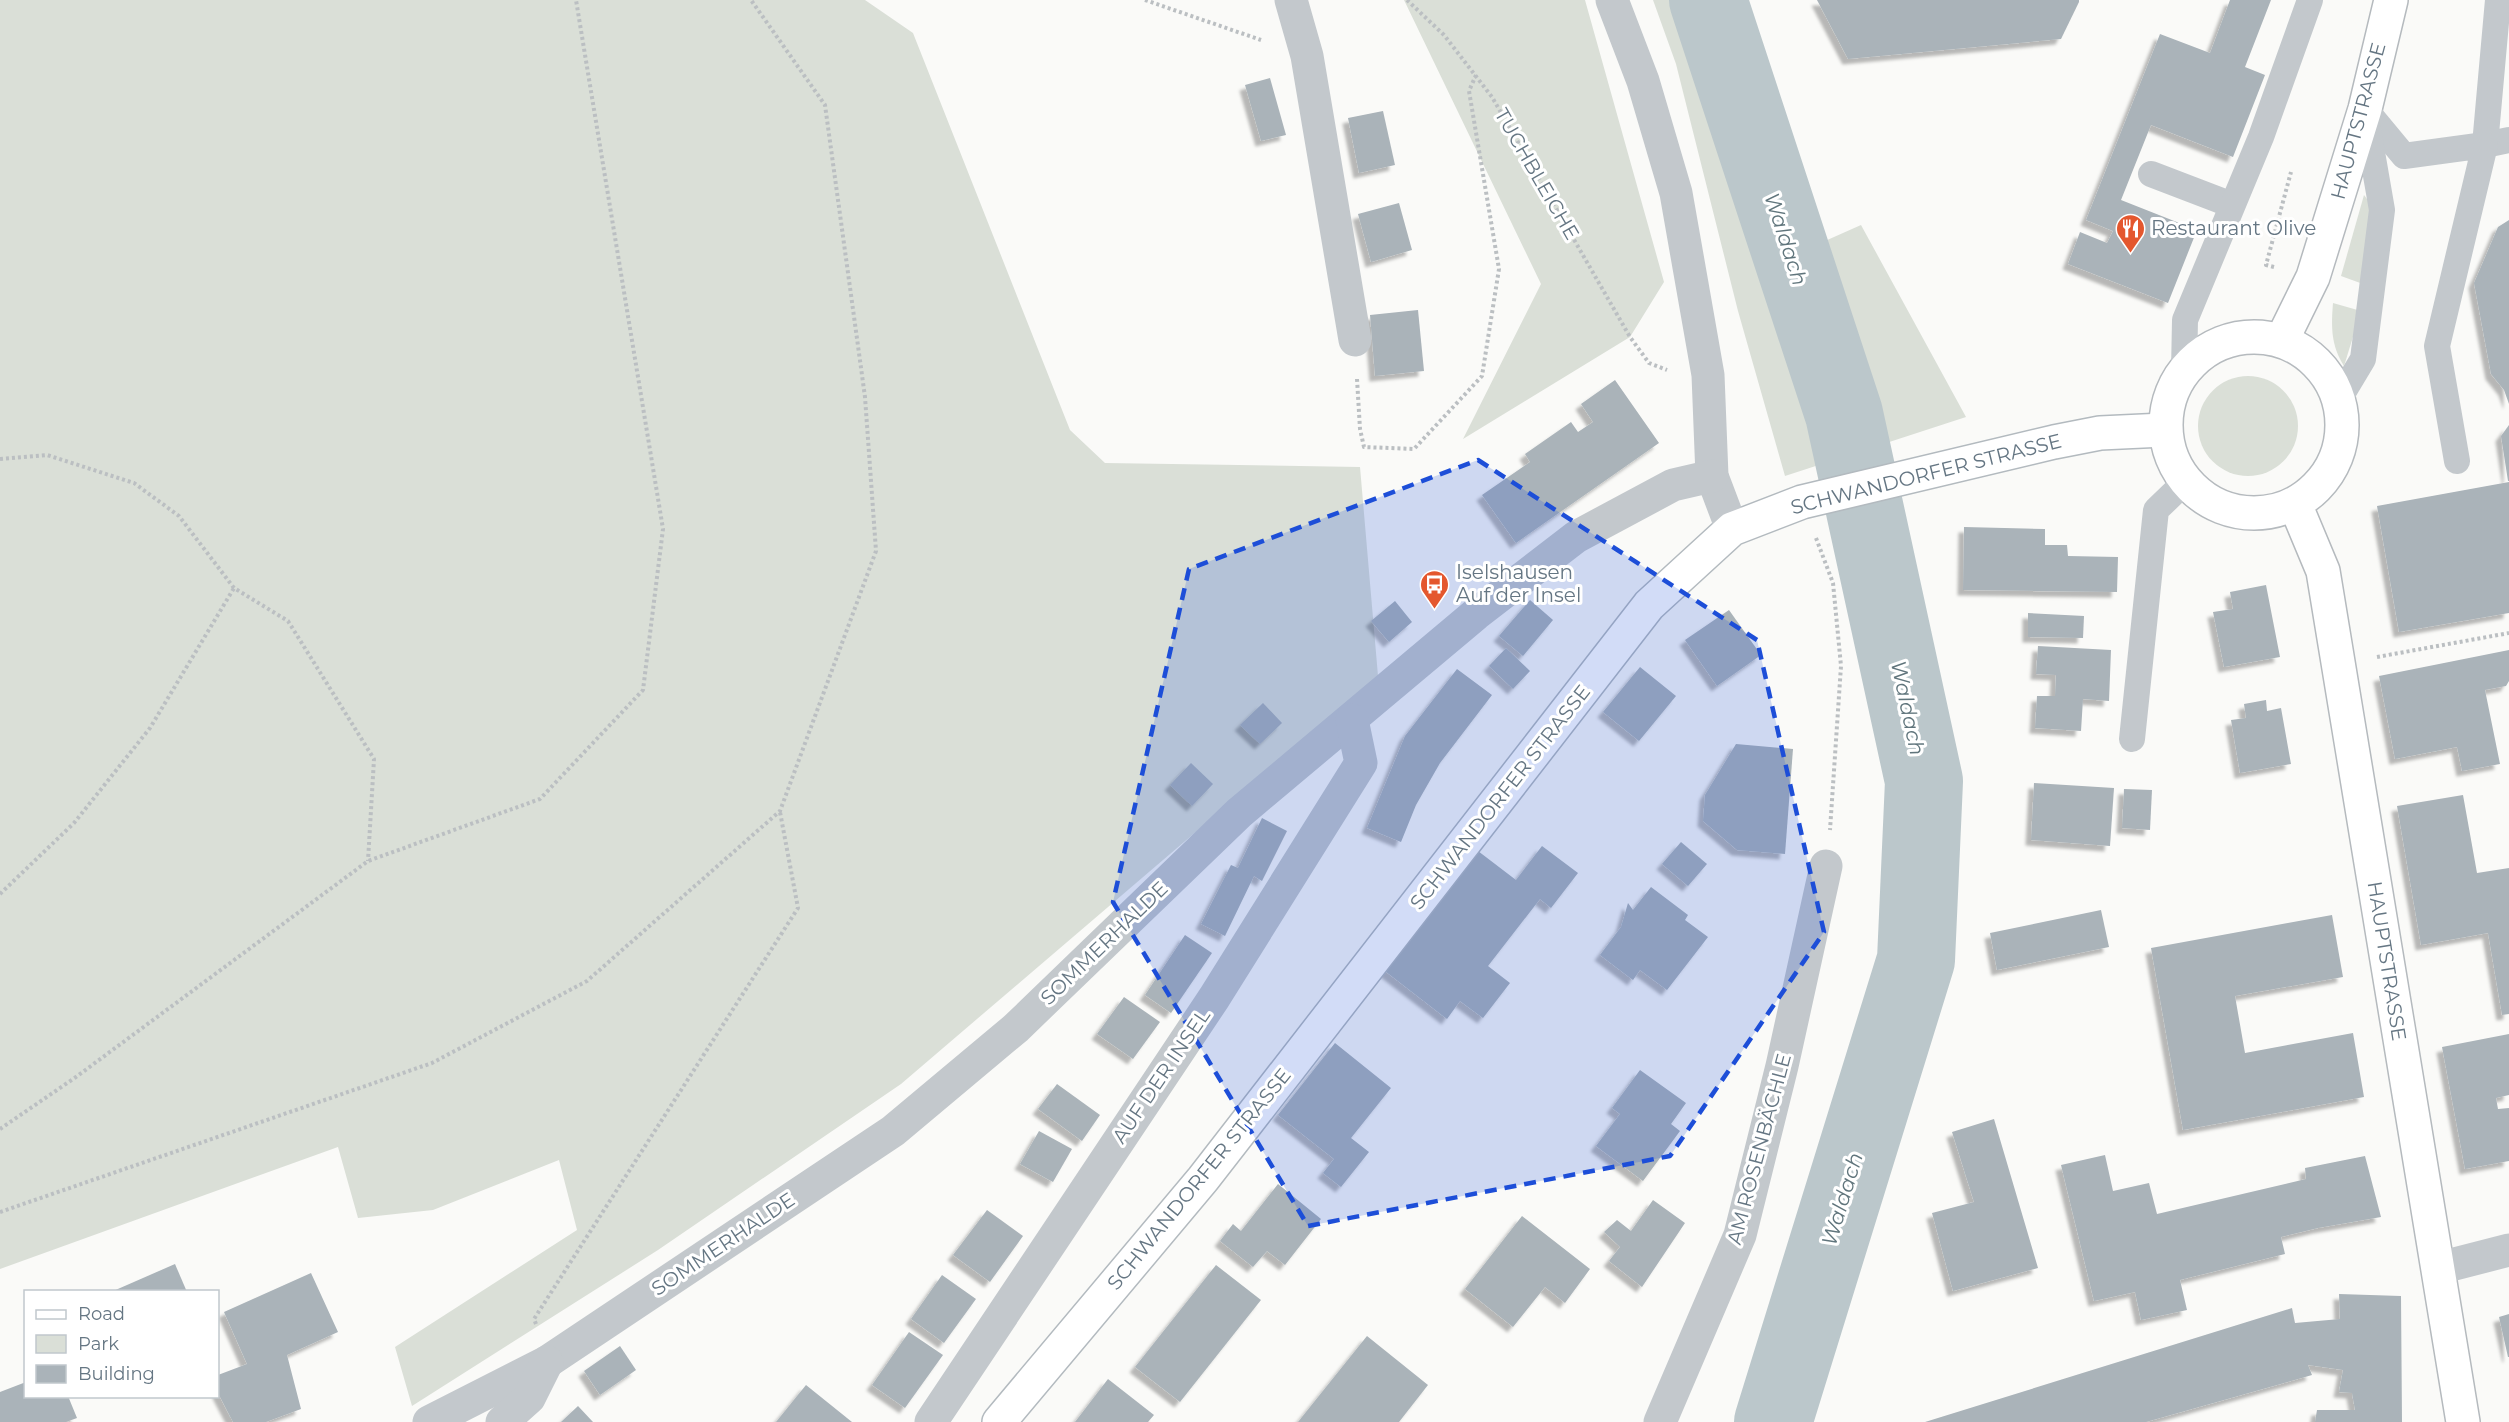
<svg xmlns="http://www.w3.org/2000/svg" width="2509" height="1422" viewBox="0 0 2509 1422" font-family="Montserrat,sans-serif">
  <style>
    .green { fill: #dadfd7 }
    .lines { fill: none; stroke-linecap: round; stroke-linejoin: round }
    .river { stroke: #bbc7cb; stroke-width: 78 }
    .building { fill: #aab3b9; filter: url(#shadow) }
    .secondary-casing { stroke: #b3babf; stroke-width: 36 }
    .primary-casing { stroke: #b5babe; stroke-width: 36 }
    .path { stroke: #bbbfc2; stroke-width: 4; stroke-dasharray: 3 3; stroke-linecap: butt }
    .service { stroke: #c3c8cc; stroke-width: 26 }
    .minor { stroke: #c3c8cc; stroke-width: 33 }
    .secondary { stroke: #fff; stroke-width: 33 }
    .primary { stroke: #fff; stroke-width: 33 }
    .marked { fill: #1d4ed8; fill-opacity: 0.2; stroke: #1d4ed8; stroke-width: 4.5; stroke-dasharray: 12 8; stroke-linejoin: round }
    .labels { text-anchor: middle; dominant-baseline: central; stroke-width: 6; stroke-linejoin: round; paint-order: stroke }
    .street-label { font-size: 20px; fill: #657683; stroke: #fff }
    .poi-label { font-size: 20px; fill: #657683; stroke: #fff; text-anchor: start }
    .water-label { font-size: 21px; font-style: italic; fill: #60757c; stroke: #fff }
  </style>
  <defs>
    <filter id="shadow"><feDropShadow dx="-5.5" dy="5.5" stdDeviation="1.5" flood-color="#0004"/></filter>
  </defs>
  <rect width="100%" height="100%" fill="#fafaf8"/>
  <g class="green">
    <path d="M0,0H865L913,33L1070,430L1105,463L1360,467L1378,676L901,1084L658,1250L412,1406L395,1347L577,1230L559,1160L433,1210L358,1218L338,1147L0,1269Z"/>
    <path d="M1404,0H1585L1664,282L1630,337L1463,439L1541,284Z"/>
    <path d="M1653,0H1734L1825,241L1861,225L1966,417L1785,476L1738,311L1676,64Z"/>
    <path d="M2364,195L2370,203L2363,284L2341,276Z"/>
    <path d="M2333,303L2361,311L2344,366C2331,346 2331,327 2333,303Z"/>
    <circle cx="2248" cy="426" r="50"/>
  </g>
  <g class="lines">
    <path class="river" d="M1708,0L1844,414L1924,781L1916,960L1773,1422"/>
  </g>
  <g class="building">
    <path d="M1817,0H2079V2L2061,39L1848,59Z"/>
    <path d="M2230,0H2271L2245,67L2265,75L2233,157L2151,125L2121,200L2197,230L2168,303L2068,264L2080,232L2107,243L2113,231L2086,220L2160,34L2210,53Z"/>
    <path d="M1270,78L1286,135L1261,141L1245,85Z"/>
    <path d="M1383,111L1395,165L1359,173L1348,118Z"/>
    <path d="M1399,203L1412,250L1371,262L1358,214Z"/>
    <path d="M2509,220V404L2504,390L2491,374L2474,283L2498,227Z"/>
    <path d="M1418,310L1424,371L1375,376L1370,315Z"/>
    <path d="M1615,380L1659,443L1516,543L1482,495L1530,462L1525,454L1571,422L1578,432L1593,422L1581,404Z"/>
    <path d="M2509,425V481H2508L2501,436Z"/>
    <path d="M2509,482V613L2399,632L2377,506Z"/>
    <path d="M1964,527L2045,529V545H2067L2068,556L2118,557L2117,592L1963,590Z"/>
    <path d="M2266,585L2280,657L2224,667L2213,612L2233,609L2230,592Z"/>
    <path d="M1530,600L1553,620L1523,656L1499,636Z"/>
    <path d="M1395,601L1412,622L1389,642L1371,621Z"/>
    <path d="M1729,610L1761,655L1717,686L1685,640Z"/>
    <path d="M2028,613L2084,616L2083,638L2028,637Z"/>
    <path d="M2038,646L2111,650L2109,701L2083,699L2081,731L2035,728L2037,696H2055L2056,675L2036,674Z"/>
    <path d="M1506,648L1530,671L1513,689L1489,666Z"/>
    <path d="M2509,650V681L2506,686L2485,690L2500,764L2462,771L2457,747L2395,759L2379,676Z"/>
    <path d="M1640,667L1676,696L1639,741L1603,712Z"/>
    <path d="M1457,669L1492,695L1440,763L1416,805L1401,842L1367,828L1405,736Z"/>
    <path d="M2266,700L2267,711L2281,708L2291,764L2240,773L2231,720L2246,718L2244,704Z"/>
    <path d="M1263,703L1282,723L1260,744L1240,725Z"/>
    <path d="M1736,744L1793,749L1785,854L1737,850L1703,821L1705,795Z"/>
    <path d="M1191,763L1213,784L1192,806L1170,785Z"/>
    <path d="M2034,783L2114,788L2110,846L2031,840Z"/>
    <path d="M2124,789L2152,790L2150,830L2122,828Z"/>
    <path d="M2463,795L2477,873L2509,868V1014L2502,1015L2488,933L2421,945L2397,806Z"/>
    <path d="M1262,818L1287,831L1262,881L1254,876L1225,936L1201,924L1231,865L1238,868Z"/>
    <path d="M1681,842L1707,864L1688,886L1662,864Z"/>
    <path d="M1542,846L1578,873L1551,908L1540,899L1488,966L1510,983L1483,1018L1460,1001L1447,1019L1385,971L1478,851L1516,880Z"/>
    <path d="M1651,887L1688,915L1685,920L1708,937L1667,990L1640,970L1633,980L1600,955L1621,927L1628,903L1633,910Z"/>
    <path d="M2101,910L2109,947L1997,970L1990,933Z"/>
    <path d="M2332,915L2343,977L2235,996L2245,1053L2353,1033L2364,1097L2183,1130L2151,948Z"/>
    <path d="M1185,935L1212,953L1171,1013L1145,995Z"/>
    <path d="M1124,997L1160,1022L1133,1059L1097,1034Z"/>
    <path d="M2509,1034V1095L2496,1098L2498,1109L2509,1108V1161L2465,1169L2442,1047Z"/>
    <path d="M1335,1043L1391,1088L1351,1138L1369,1152L1341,1187L1323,1173L1334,1159L1278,1115Z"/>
    <path d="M1640,1070L1686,1103L1671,1124L1680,1131L1643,1181L1596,1146L1620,1114L1612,1108Z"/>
    <path d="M1057,1084L1100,1115L1082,1141L1038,1109Z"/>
    <path d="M1994,1119L2038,1268L1953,1291L1932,1213L1974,1202L1952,1132Z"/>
    <path d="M1039,1131L1072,1149L1053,1182L1020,1164Z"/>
    <path d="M2105,1155L2113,1191L2149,1183L2157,1214L2306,1179L2305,1168L2365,1156L2381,1217L2318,1228L2281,1237L2285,1254L2180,1280L2187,1310L2141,1320L2135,1292L2094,1301L2061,1165Z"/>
    <path d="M1278,1184L1321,1219L1285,1265L1267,1251L1253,1267L1220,1241L1233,1224L1241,1231Z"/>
    <path d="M1653,1200L1685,1223L1642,1287L1609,1261L1620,1247L1604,1232L1617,1220L1631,1231Z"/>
    <path d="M987,1210L1023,1236L990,1282L953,1255Z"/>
    <path d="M1522,1216L1590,1269L1565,1303L1545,1287L1513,1327L1465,1289Z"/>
    <path d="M175,1264L187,1292H111Z"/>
    <path d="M1216,1265L1261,1300L1180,1402L1135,1367Z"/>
    <path d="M311,1273L338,1332L287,1355L301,1409L266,1422H233L218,1393V1375L247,1364L224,1312Z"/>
    <path d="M942,1275L976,1299L944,1343L911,1319Z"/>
    <path d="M2339,1294L2401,1296L2402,1422H2315L2317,1410H2355L2352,1393L2339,1392L2343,1370L2308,1365L2312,1375L2146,1422H1925L2292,1308L2295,1323L2340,1319Z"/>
    <path d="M2509,1314V1357H2508L2499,1317Z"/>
    <path d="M909,1332L943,1355L905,1408L872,1385Z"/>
    <path d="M1367,1336L1428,1385L1399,1422H1298Z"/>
    <path d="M620,1346L636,1370L600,1395L584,1371Z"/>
    <path d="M1108,1379L1154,1415L1148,1422H1075Z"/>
    <path d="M26,1382V1396H68L77,1418L66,1422H0V1392Z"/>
    <path d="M806,1385L852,1422H776Z"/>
    <path d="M578,1406L593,1422H561Z"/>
  </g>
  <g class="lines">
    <defs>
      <path id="secondary" d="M999,1422L1203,1179L1649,605L1732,529L1802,502L2054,442L2100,433L2164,430"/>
      <g id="primary">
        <circle cx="2254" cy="425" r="88"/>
        <path d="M2282,340L2313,277L2365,109L2391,0"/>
        <path d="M2295,504L2323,571L2463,1422"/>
      </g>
    </defs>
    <use href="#secondary" class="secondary-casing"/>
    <use href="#primary" class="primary-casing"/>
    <g class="path">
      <path d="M1145,0L1261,40"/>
      <path d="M1407,0L1444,35L1492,97L1630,337L1649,363L1667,370"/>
      <path d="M2274,267L2266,265L2291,172"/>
      <path d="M1357,379L1360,429L1364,447L1414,449L1482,376L1499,269L1469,91L1476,75"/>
      <path d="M0,459L47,455L134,483L179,516L234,588L288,621L374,759L368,861"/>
      <path d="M1816,538L1833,583L1841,666L1830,830"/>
      <path d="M2377,657L2509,633"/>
      <path d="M0,894L74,823L150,728L234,588"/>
      <path d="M0,1129L76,1077L368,861L540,799L643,690L663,529L576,0"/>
      <path d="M0,1212L432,1063L587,981L780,811L876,551L865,397L825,105L751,0"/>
      <path d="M536,1324L534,1319L798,908L780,812"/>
    </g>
    <g class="service">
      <path d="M2498,0L2485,145L2509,140"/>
      <path d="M2365,109L2404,156L2485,145L2437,346L2457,461"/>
      <path d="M2151,174L2232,205"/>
      <path d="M2184,371L2185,320L2261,137L2310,0"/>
      <path d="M2339,399L2363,359L2382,210L2365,112"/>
      <path d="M2132,739L2156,510L2185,482"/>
    </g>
    <g class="minor">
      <path d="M1291,0L1307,56L1355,340"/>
      <path d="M1612,0L1643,81L1676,193L1708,375L1712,476L1732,529"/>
      <path d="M2439,1268L2509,1250"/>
      <path d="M429,1422L547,1362L893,1131L1016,1028L1239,813L1476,614L1576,537L1673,485L1712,476"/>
      <path d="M502,1422L529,1398L547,1362"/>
      <path d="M931,1422L1214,998L1361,763L1352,720"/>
      <path d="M1660,1422L1740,1235L1782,1066L1826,866"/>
    </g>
    <use href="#secondary" class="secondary"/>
    <use href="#primary" class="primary"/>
  </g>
  <path class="marked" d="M1478,460L1757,640L1824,932L1670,1156L1308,1226L1113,902L1189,569Z"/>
  <defs>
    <symbol id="restaurant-pin" viewBox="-11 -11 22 30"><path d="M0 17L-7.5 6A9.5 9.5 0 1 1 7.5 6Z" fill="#e4572e" stroke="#fff"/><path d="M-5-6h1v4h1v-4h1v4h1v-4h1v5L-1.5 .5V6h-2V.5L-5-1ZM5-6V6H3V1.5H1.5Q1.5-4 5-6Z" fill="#fff"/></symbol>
    <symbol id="bus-pin" viewBox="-11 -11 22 30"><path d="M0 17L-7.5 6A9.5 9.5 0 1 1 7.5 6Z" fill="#e4572e" stroke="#fff"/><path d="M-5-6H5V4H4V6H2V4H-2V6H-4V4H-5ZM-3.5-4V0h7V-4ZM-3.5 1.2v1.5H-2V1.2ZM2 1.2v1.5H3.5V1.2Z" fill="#fff"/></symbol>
  </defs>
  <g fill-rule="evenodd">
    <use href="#restaurant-pin" x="2114" y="212" width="33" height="45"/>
    <use href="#bus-pin" x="1418" y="568" width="33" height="45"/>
  </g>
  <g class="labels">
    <g class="street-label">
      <text transform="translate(2358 121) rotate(-75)">HAUPTSTRASSE</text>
      <text transform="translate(1537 174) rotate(60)">TUCHBLEICHE</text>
      <text transform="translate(1926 474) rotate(-14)">SCHWANDORFER STRASSE</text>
      <text transform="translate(1500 797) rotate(-52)">SCHWANDORFER STRASSE</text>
      <text transform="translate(1104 943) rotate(-44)">SOMMERHALDE</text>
      <text transform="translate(2387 961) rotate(81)">HAUPTSTRASSE</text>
      <text transform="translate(1161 1076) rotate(-56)">AUF DER INSEL</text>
      <text transform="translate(1759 1149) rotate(-75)">AM ROSENBÄCHLE</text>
      <text transform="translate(1199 1179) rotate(-51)">SCHWANDORFER STRASSE</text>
      <text transform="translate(723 1244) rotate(-34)">SOMMERHALDE</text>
    </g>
    <g class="poi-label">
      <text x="2151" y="228">Restaurant Olive</text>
      <text x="1456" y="572">Iselshausen<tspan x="1456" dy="23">Auf der Insel</tspan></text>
    </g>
    <g class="water-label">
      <text transform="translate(1786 239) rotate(72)">Waldach</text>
      <text transform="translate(1908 708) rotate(78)">Waldach</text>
      <text transform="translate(1842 1199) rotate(-73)">Waldach</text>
    </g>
  </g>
  <rect x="24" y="1290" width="195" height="108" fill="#ffffff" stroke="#c1c8cd" stroke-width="1.5"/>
  <rect x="36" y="1310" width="30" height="9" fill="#ffffff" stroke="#c1c8cd" stroke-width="1.5"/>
  <text x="78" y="1320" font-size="18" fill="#657683">Road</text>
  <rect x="36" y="1335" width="30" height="18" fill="#dadfd7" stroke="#c1c8cd" stroke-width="1.5"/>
  <text x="78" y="1350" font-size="18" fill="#657683">Park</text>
  <rect x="36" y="1365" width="30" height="18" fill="#aab3b9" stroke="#c1c8cd" stroke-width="1.5"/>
  <text x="78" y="1380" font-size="18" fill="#657683">Building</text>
</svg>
